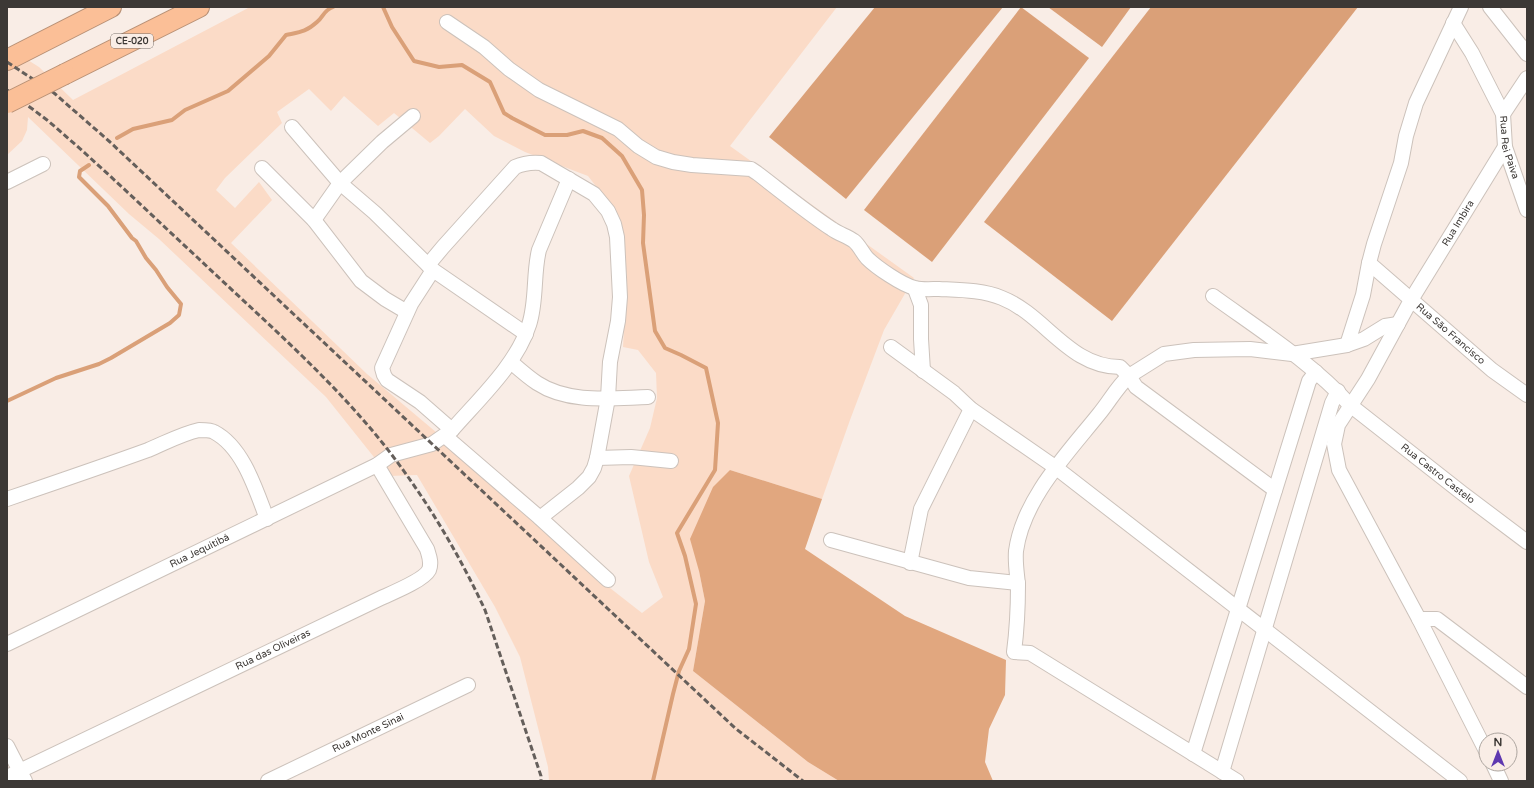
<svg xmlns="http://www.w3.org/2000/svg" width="1534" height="788" viewBox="0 0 1534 788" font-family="'Varela Round',sans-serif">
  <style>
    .green { fill: #fbdbc7; fill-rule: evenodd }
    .forest { fill: #e1a77f }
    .water { fill: #daa078 }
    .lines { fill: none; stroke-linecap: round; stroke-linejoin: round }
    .stream { stroke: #daa078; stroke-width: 4 }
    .minor-casing { stroke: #ccc2bb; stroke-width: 16 }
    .highway-casing { stroke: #b89075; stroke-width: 22 }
    .minor { stroke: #fff; stroke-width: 14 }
    .highway { stroke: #fbbf97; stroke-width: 20 }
    .rail { stroke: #655f5b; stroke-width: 3; stroke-dasharray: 6 3; stroke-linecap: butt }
    .highway-bridge-casing { stroke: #b89075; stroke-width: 22; stroke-linecap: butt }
    .highway-bridge { stroke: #fbbf97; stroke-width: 20 }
    .labels { text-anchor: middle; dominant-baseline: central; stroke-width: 4; stroke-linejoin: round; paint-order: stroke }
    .shield { fill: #f9ede6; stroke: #756e6a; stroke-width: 1 }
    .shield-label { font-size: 9px; font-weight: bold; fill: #3c3835 }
    .street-label { font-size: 10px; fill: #3c3835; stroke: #f9ede6 }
  </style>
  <rect width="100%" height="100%" fill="#f9ede6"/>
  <path class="green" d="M250,7H837L730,146L914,278L884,330L850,420L822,499L730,470L699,571L705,601L693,671L808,762L839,781H549L548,767L520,657L495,607L417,475L389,476L326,397L159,239L129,214L28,117L27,130L22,141L7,155V47L39,67L73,100ZM309,89L331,111L344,96L378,126L394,113L430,143L439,136L465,109L494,136L525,152L588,176L619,216L627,278L623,347L638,350L656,373L657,398L650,428L629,476L649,562L663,597L642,613L601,581L481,470L367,374L231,243L272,200L259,182L235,208L216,190L225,178L282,123L277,112Z"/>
  <path class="forest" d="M730,470L822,499L805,549L905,616L1006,660L1005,695L989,729L985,762L993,781H839L808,762L693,671L705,601L699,571L690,539L713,487Z"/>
  <g class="water">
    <path d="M875,7H1003L846,199L769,137Z"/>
    <path d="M1021,7L1089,58L932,262L864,210Z"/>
    <path d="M1048,7H1131L1102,47Z"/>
    <path d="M1151,7H1358L1112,321L984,222Z"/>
  </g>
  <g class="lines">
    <g class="stream">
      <path d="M383,7L392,27L414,61L439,67L462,65L490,82L504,113L512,118L545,135H567L583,131L602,138L622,156L642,190L644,215L643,243L655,331L665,348L681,355L706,368L718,423L715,470L677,533L685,556L696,604L689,649L679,671L673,694L653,781"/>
      <path d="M117,138L133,129L172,120L185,110L228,91L269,56L286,35C300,32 306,32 317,22C324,16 323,11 333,7"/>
      <path d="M7,401L56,378L99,364L111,358L170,323L179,315L181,304L167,287L156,270L146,258L136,241L132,238L108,206L79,177L80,171L89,165"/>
    </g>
    <defs>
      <g id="minor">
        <path id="s1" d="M1461,7L1416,103L1406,136L1401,163L1374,244L1369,263L1492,370L1527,395"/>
        <path d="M1490,7L1527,54"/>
        <path d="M447,22L484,47L509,69L539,90L618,129L638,146L656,157L673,162L692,165L751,169L757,173C782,192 806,212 832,229C839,234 847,236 854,241C859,245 862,252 867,258C876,267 902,285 915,288C922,290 932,289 939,289C960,290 983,290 1002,298C1045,315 1069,367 1120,367L1129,376L1164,354L1194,350L1250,349L1292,354L1347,345L1364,339L1385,326L1398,324"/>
        <path id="s2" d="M1453,23L1472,53L1503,114L1505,147L1527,210"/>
        <path d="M1503,114L1527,78"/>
        <path d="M292,127L340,183L375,213L433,270L526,334"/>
        <path d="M262,168L314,220L361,281L385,299L407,312"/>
        <path d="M7,182L43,164"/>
        <path d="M314,220L340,183L382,142L413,116"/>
        <path d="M428,265L443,247L515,167C524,163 531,162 541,163L594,194L608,211L614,224L617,237L620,297L618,321L610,362L608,398L597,458L594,468L589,477L578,488L540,518"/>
        <path d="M433,270L411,304L382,368L384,375L387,380L420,402L452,430"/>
        <path d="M915,289L921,305V339L923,371"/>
        <path id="s3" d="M1213,296C1260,330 1311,362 1350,405L1462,493L1527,542"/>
        <path d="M1347,345L1363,295L1369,263"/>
        <path d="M891,347L954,393L971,409L1055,467L1460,781"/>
        <path d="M511,362C519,369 528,377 537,383C569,404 612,398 648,397"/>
        <path d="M445,436L540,518L608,580"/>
        <path d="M597,458L631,457L671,461"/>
        <path d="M7,499C54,483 101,467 148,450C165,443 181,434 199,430C204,430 211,430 214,432C243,447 256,490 267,519"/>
        <path d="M831,540L969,578L1018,583"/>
        <path d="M910,563L921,509L971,409"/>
        <path d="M1419,619H1437L1527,687"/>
        <path id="s4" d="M7,644L377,465L391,455L432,444L452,430C479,399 517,364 529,325C537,301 533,274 539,250L569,179"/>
        <path d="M7,746L25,781"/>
        <path id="s5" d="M1486,751L1419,619L1339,470L1334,444L1338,425L1368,379L1411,300L1505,147"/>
        <path d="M1193,754L1309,381L1316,372"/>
        <path d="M1493,764L1501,781"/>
        <path d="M1222,772L1332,403L1338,391"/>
        <path id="s6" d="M7,777L381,598C392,593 424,580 429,570C432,562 429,556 427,549L377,465"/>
        <path id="s7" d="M268,781L468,685"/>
        <path d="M1237,781L1030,653L1014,652C1017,629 1018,607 1018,585C1017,573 1015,563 1016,551C1023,499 1067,454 1099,414C1109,402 1117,387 1129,376L1136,387L1275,490"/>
      </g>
      <g id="highway">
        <path d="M7,60L111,7"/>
        <path d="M65,74L199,7"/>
      </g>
    </defs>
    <use href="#minor" class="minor-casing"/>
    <use href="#highway" class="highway-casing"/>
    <use href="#minor" class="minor"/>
    <use href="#highway" class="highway"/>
    <g class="rail">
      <path d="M7,62L54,93L110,142L735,728L803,781"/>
      <path d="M7,90C20,100 34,110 47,120C99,164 148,212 198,258C261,318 330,377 385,446C425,497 458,552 485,610L541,776V781"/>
    </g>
    <defs>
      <path id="highway-bridge" d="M7,103L65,74"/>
    </defs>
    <use href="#highway-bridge" class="highway-bridge-casing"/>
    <use href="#highway-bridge" class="highway-bridge"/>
  </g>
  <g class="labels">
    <rect class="shield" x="111" y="34" width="42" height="14" rx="3"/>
    <g class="shield-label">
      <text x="132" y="41">CE-020</text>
    </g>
    <g class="street-label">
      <text stroke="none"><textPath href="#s2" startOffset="138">Rua Rei Paiva</textPath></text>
      <text stroke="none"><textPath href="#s5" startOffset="598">Rua Imbira</textPath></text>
      <text stroke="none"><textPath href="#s1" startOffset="381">Rua São Francisco</textPath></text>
      <text stroke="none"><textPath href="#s3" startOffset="287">Rua Castro Castelo</textPath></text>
      <text stroke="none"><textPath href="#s4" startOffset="214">Rua Jequitibá</textPath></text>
      <text stroke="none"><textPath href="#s6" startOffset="295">Rua das Oliveiras</textPath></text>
      <text stroke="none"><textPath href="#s7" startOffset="111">Rua Monte Sinai</textPath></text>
    </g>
  </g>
  <rect width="1534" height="788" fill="none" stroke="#3c3835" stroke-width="16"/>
  <g transform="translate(1498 752)"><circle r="19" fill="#f9ede6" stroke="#ada59f"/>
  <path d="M0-3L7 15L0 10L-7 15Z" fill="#5e38b0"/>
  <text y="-6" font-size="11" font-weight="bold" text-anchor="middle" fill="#3c3835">N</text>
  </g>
</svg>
